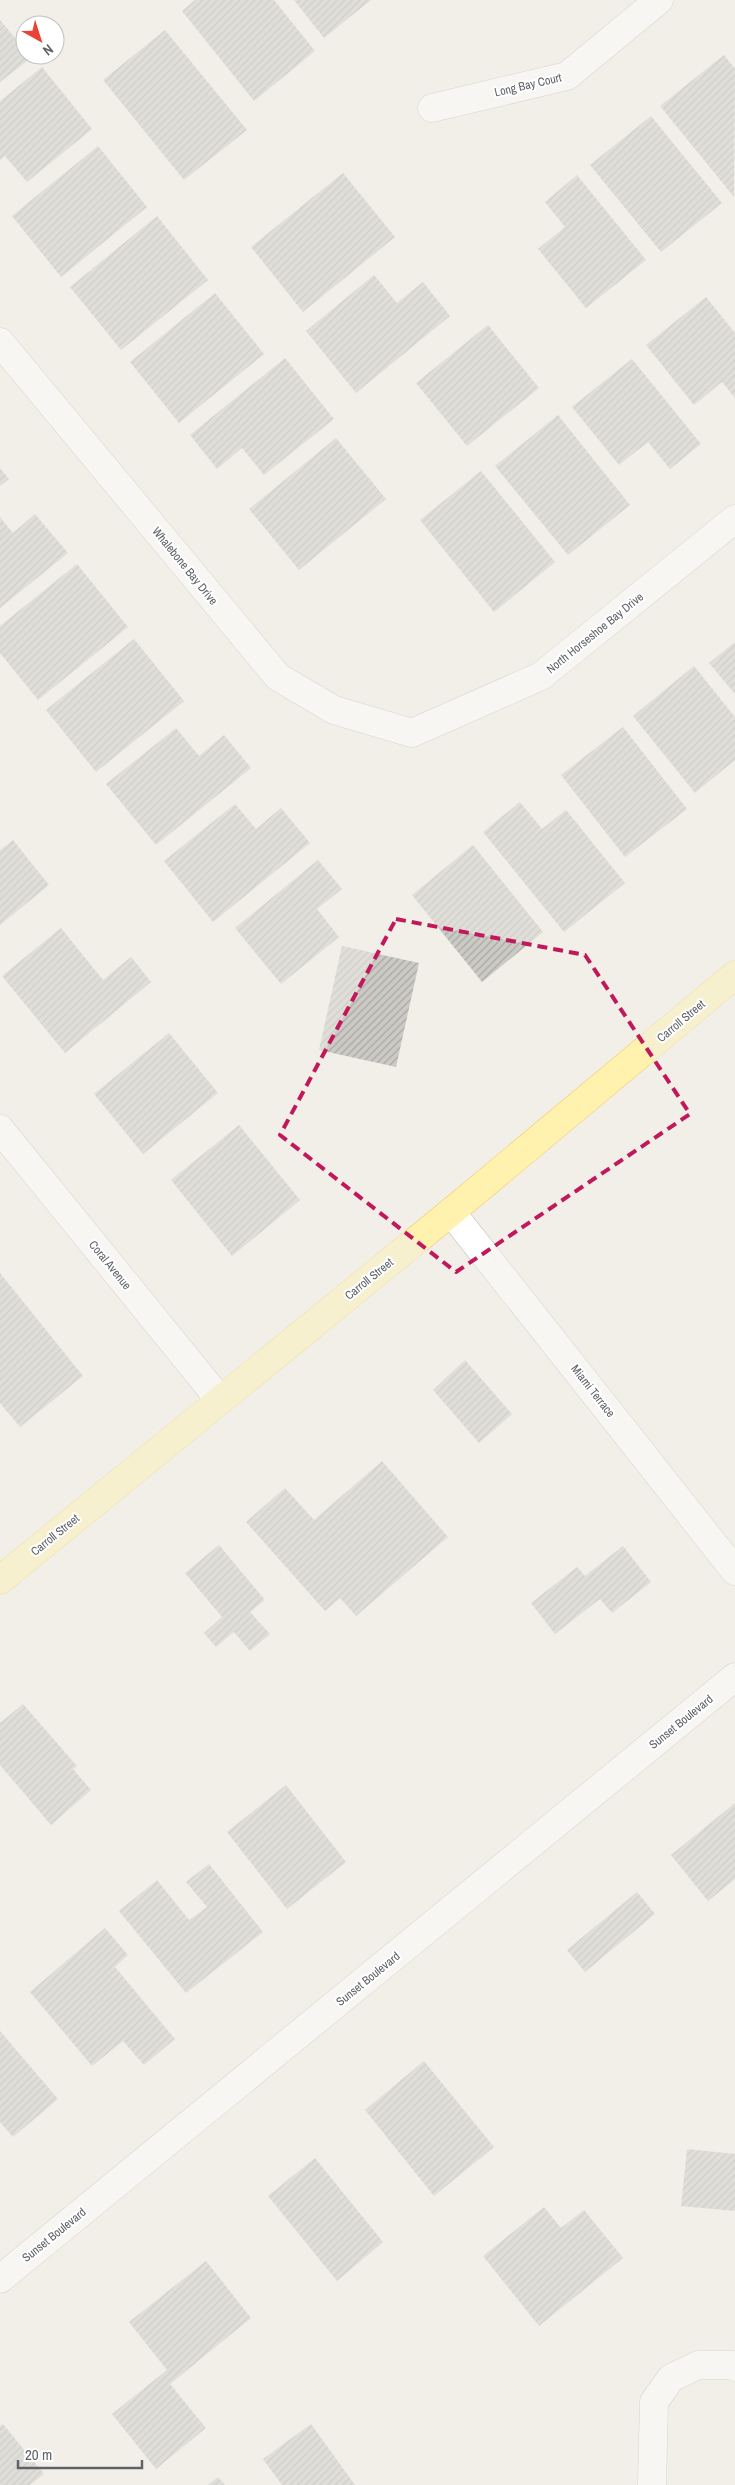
<svg xmlns="http://www.w3.org/2000/svg" width="735" height="2485" viewBox="0 0 735 2485" font-family="'Archivo Narrow',sans-serif">
  <style>
    .building { fill: url(#building-hatch) }
    .lines { fill: none; stroke-linecap: round; stroke-linejoin: round }
    .minor-casing { stroke: #b5b8bc; stroke-width: 29 }
    .primary-casing { stroke: #f2c960; stroke-width: 29 }
    .minor { stroke: #fff; stroke-width: 28 }
    .primary { stroke: #fff2af; stroke-width: 28 }
    .marked { fill: none; stroke: #c2185b; stroke-width: 4; stroke-dasharray: 10 6; stroke-linejoin: round }
    .labels { text-anchor: middle; dominant-baseline: central; stroke-width: 4; stroke-linejoin: round; paint-order: stroke }
    .street-label { font-size: 12px; fill: #5f6368; stroke: #fff }
  </style>
  <defs>
    <pattern id="building-hatch" width="6" height="6" patternUnits="userSpaceOnUse" patternTransform="scale(1.25)"><rect width="6" height="6" fill="#cccac5"/><path d="M-1 1l2-2M0 6l6-6M5 7l2-2" fill="none" stroke="#a9a8a4"/></pattern>
  </defs>
  <rect width="100%" height="100%" fill="#f1efe8"/>
  <g class="building">
    <path d="M195,0H274L315,51L254,101L182,11Z"/>
    <path d="M294,0H371L324,38Z"/>
    <path d="M0,20L25,50V55L31,58L0,82Z"/>
    <path d="M165,30L247,130L184,180L103,80Z"/>
    <path d="M724,55L735,69L734,197L660,106Z"/>
    <path d="M42,67L92,129L27,182L5,156L0,160V101Z"/>
    <path d="M651,116L722,203L661,252L590,165Z"/>
    <path d="M98,146L147,207L61,277L12,216Z"/>
    <path d="M343,173L395,237L303,312L251,247Z"/>
    <path d="M577,175L646,260L586,308L538,249L565,227L545,202Z"/>
    <path d="M157,216L208,280L121,350L70,287Z"/>
    <path d="M374,275L397,303L423,282L450,316L356,393L306,331Z"/>
    <path d="M215,293L264,354L179,423L130,362Z"/>
    <path d="M706,297L735,333V398L722,382L694,405L646,345Z"/>
    <path d="M488,325L539,388L467,446L416,383Z"/>
    <path d="M285,358L334,419L264,475L242,448L217,469L190,435Z"/>
    <path d="M632,359L701,444L670,469L648,442L619,465L572,407Z"/>
    <path d="M558,415L630,505L568,555L495,466Z"/>
    <path d="M336,438L386,499L299,570L249,509Z"/>
    <path d="M0,468L9,479L0,486Z"/>
    <path d="M481,471L555,562L494,612L420,520Z"/>
    <path d="M35,514L68,553L0,608V517L13,533Z"/>
    <path d="M77,564L128,627L38,700L0,653V626Z"/>
    <path d="M134,639L184,701L96,772L46,710Z"/>
    <path d="M735,642V694L709,663Z"/>
    <path d="M694,666L735,717V760L695,793L633,716Z"/>
    <path d="M623,727L687,809L625,857L561,775Z"/>
    <path d="M176,728L199,756L224,735L251,768L156,845L106,784Z"/>
    <path d="M520,802L542,829L566,810L625,883L564,932L483,832Z"/>
    <path d="M235,804L256,829L281,808L310,843L213,922L164,861Z"/>
    <path d="M13,840L49,885L0,925V850Z"/>
    <path d="M473,845L543,932L482,982L412,895Z"/>
    <path d="M318,860L342,889L317,909L339,937L281,984L235,928Z"/>
    <path d="M61,928L103,980L131,957L151,982L65,1053L2,976Z"/>
    <path d="M342,946L419,963L396,1067L319,1050Z"/>
    <path d="M169,1033L218,1093L143,1154L94,1094Z"/>
    <path d="M239,1125L300,1200L232,1256L171,1180Z"/>
    <path d="M0,1273L83,1376L20,1427L0,1403Z"/>
    <path d="M465,1360L512,1414L479,1443L433,1390Z"/>
    <path d="M382,1461L448,1537L356,1616L340,1598L325,1611L246,1522L285,1488L314,1520Z"/>
    <path d="M219,1545L265,1600L250,1612L270,1634L250,1651L234,1632L216,1647L204,1633L222,1617L185,1573Z"/>
    <path d="M623,1546L651,1582L612,1613L600,1599L555,1634L531,1603L577,1567L585,1576Z"/>
    <path d="M23,1704L77,1766L73,1769L91,1790L51,1825L0,1765V1723Z"/>
    <path d="M286,1785L346,1862L287,1909L227,1832Z"/>
    <path d="M735,1803V1879L708,1901L671,1855Z"/>
    <path d="M209,1864L263,1932L186,1993L119,1911L157,1880L189,1920L207,1907L186,1882Z"/>
    <path d="M637,1892L655,1914L585,1972L567,1950Z"/>
    <path d="M105,1928L128,1955L115,1967L175,2039L144,2065L123,2041L92,2066L30,1992Z"/>
    <path d="M0,2031L58,2099L13,2137L0,2122Z"/>
    <path d="M424,2061L494,2147L434,2196L365,2110Z"/>
    <path d="M687,2149L735,2154V2211L681,2206Z"/>
    <path d="M315,2158L383,2242L337,2281L268,2196Z"/>
    <path d="M544,2207L561,2228L584,2210L623,2258L539,2326L483,2256Z"/>
    <path d="M206,2261L251,2318L170,2384L206,2428L156,2469L112,2414L167,2370L129,2322Z"/>
    <path d="M3,2424L44,2474L30,2485H0V2426Z"/>
    <path d="M311,2424L355,2485H282L263,2459Z"/>
    <path d="M218,2477L225,2485H208Z"/>
  </g>
  <g class="lines">
    <defs>
      <g id="minor">
        <path d="M432,108L567,76L659,0"/>
        <path d="M0,342L278,677L334,710L412,733L541,676L735,519"/>
        <path d="M0,1129L220,1400"/>
        <path d="M451,1212L735,1571"/>
        <path d="M0,2279L735,1677"/>
        <path d="M652,2485L654,2402L671,2378L698,2365H732L735,2367"/>
      </g>
      <path id="primary" d="M0,1580L451,1212L735,975"/>
    </defs>
    <use href="#minor" class="minor-casing"/>
    <use href="#primary" class="primary-casing"/>
    <use href="#minor" class="minor"/>
    <use href="#primary" class="primary"/>
  </g>
  <path d="M0 0H735V2485H0ZM396,919L585,955L690,1114L456,1272L280,1135Z" fill="#f1efe8" fill-opacity=".55" fill-rule="evenodd"/>
  <path class="marked" d="M396,919L585,955L690,1114L456,1272L280,1135Z"/>
  <g class="labels">
    <g class="street-label">
      <text transform="translate(528 85) rotate(-13)">Long Bay Court</text>
      <text transform="translate(185 566) rotate(51)">Whalebone Bay Drive</text>
      <text transform="translate(595 633) rotate(-39)">North Horseshoe Bay Drive</text>
      <text transform="translate(681 1021) rotate(-40)">Carroll Street</text>
      <text transform="translate(110 1265) rotate(51)">Coral Avenue</text>
      <text transform="translate(369 1279) rotate(-39)">Carroll Street</text>
      <text transform="translate(593 1391) rotate(52)">Miami Terrace</text>
      <text transform="translate(55 1535) rotate(-39)">Carroll Street</text>
      <text transform="translate(681 1722) rotate(-39)">Sunset Boulevard</text>
      <text transform="translate(368 1979) rotate(-39)">Sunset Boulevard</text>
      <text transform="translate(54 2235) rotate(-39)">Sunset Boulevard</text>
    </g>
  </g>
  <g transform="translate(40 40) rotate(141)"><circle r="24" fill="#ffffff" stroke="#bfc1c3"/>
  <path d="M0-4L9 19L0 12L-9 19Z" fill="#ea4335"/>
  <text y="-8" font-size="14" font-weight="bold" text-anchor="middle" fill="#5f6368">N</text>
  </g>
  <path d="M18 2460v8h124v-8" fill="none" stroke="#5f6368" stroke-width="2.5"/>
  <text x="25" y="2460" font-size="15" fill="#5f6368" stroke="#ffffff" stroke-width="4" paint-order="stroke">20 m</text>
</svg>
